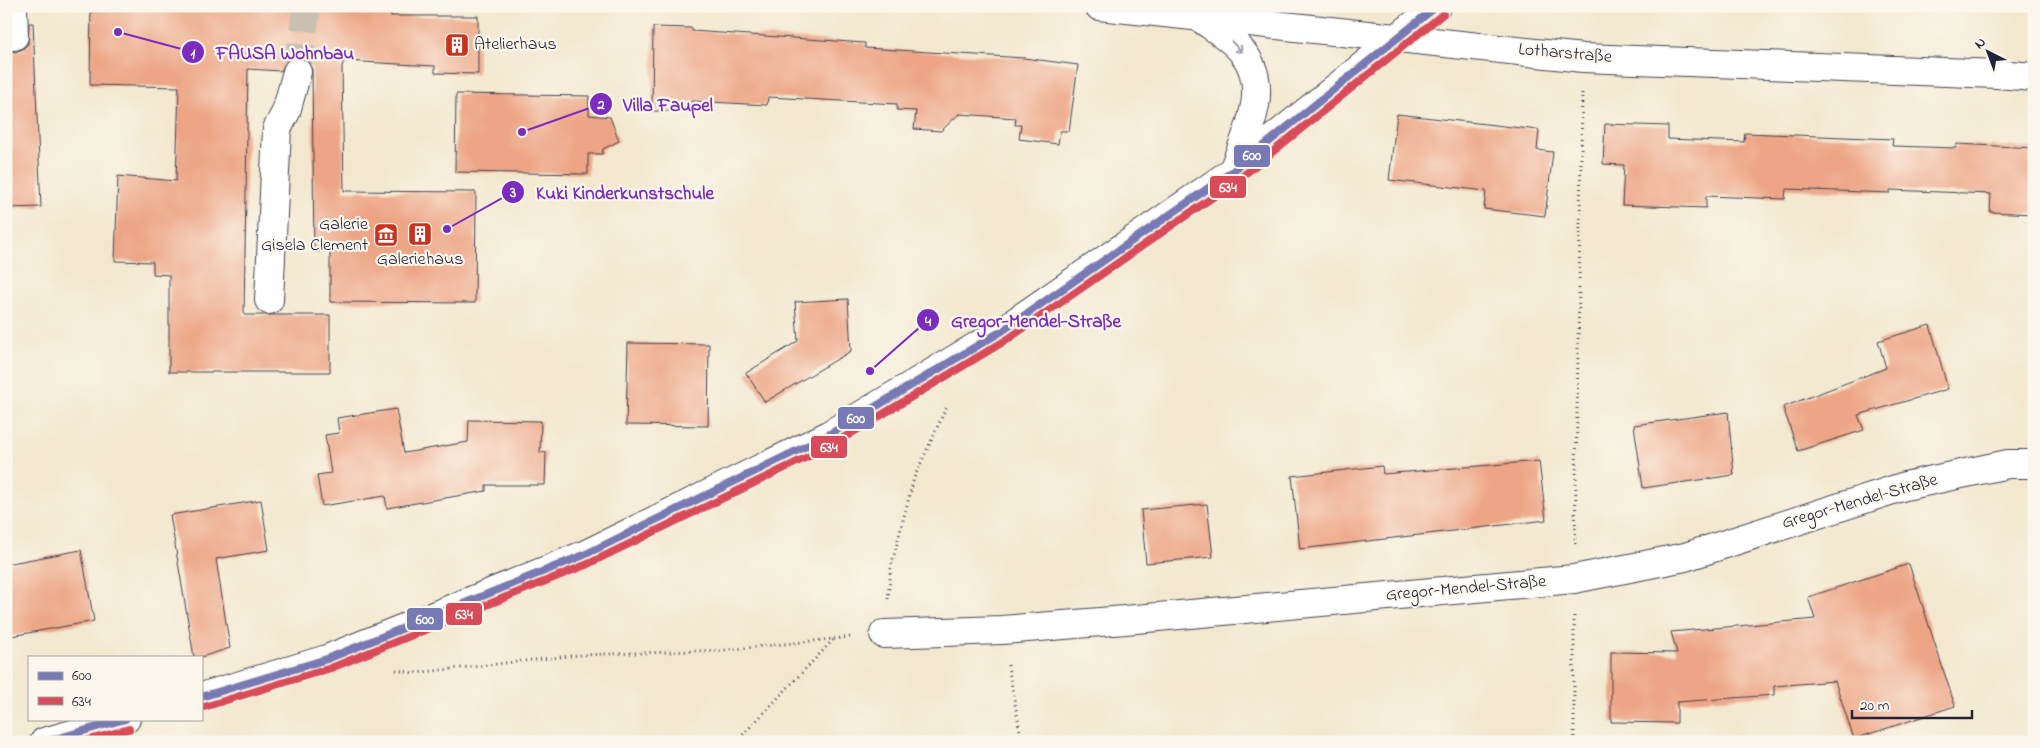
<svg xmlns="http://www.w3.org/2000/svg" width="2040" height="748" viewBox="0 0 2040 748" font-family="'Indie Flower',sans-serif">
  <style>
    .building { fill: #eda585 }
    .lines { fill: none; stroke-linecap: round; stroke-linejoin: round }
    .minor-tunnel { stroke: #c9c0b1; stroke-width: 28; stroke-dasharray: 28 14; stroke-linecap: butt }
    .minor-casing { stroke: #414051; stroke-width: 30 }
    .path { stroke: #414051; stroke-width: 3; stroke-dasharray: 1 4; stroke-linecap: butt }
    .minor { stroke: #fff; stroke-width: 28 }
    .bus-1-casing { stroke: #fbf7ec; stroke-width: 11 }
    .bus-2-casing { stroke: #fbf7ec; stroke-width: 11 }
    .bus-1 { stroke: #777ab5; stroke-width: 8 }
    .bus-2 { stroke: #d84c59; stroke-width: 8 }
    .oneway { stroke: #9c9ca7 }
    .labels { text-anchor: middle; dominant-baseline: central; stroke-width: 4.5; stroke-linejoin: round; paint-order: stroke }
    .poi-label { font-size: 18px; fill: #22223b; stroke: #fbf7ec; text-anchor: start }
    .street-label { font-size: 18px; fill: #22223b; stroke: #fbf7ec }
    .leader { fill: none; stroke: #7b2cbf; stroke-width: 2 }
    .callout-dot { fill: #7b2cbf; stroke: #fbf7ec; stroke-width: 2 }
    .mark-label { font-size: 15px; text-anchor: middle; font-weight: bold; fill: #fff }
    .callout-label { font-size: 19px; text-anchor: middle; font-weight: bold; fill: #7b2cbf; stroke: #fbf7ec; stroke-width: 4.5; stroke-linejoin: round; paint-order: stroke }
    .line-badge { stroke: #fbf7ec; stroke-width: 2 }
    .badge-label { font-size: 14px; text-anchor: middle; font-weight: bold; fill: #fff }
  </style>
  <rect width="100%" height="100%" fill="#fbf7ec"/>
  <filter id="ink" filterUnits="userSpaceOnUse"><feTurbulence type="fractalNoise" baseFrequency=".02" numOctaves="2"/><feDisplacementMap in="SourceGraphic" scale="10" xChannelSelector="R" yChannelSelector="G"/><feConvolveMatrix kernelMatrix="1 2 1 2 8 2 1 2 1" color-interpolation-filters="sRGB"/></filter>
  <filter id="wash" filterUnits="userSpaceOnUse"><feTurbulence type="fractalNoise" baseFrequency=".0096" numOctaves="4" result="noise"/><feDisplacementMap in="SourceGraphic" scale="20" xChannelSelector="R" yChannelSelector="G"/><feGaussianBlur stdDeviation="1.12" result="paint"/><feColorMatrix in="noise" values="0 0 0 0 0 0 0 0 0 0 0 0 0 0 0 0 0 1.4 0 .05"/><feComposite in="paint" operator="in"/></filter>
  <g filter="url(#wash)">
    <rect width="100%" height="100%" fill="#f3e8cf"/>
    <g id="blocks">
      <g class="building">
        <path d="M91,6H328L390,11L391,16H478V74L435,73V66L344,61L342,66L344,191L476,192L475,303L330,302V251L314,252L312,69L308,61L301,57H294L286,61L281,71L248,69L244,315H330V372H169V275L153,274V262L115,261L118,176L176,181L179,87L90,85Z"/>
        <path d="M29,23H33L41,207L6,208V50L15,52L23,49L28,44Z"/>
        <path d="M653,27L692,28V31L865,43V48L1024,58L1078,65L1069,131H1060L1058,144L1019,139L1021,125H1015L1016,118L959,114L941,131L914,129L916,111L897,110V104L768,97L767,105L691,101V111H652Z"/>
        <path d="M456,94L589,96V115L610,117L619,141L603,149L602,154H588V174L455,172Z"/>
        <path d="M1397,114L1539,130L1537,150L1553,152L1545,216L1484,209L1486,191L1389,180Z"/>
        <path d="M1605,124L1668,126V139L1744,142L1745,133L1893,139L1892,146L1956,148L1957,144L2034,148V214L1990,212L1991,194L1890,190V193L1786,189L1785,199L1706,196V208L1622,205L1624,165L1603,164Z"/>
        <path d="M848,299L851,351L765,402L746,373L798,341L795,302Z"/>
        <path d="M1930,325L1948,389L1858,415L1864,430L1798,451L1783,407L1886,368L1878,341Z"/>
        <path d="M628,343L709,344L708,426L626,425Z"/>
        <path d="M396,409L404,453L468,442L469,420L541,421L540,453L546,452L545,485H486V491L387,508L385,496L322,506L317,475L331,473L325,435L339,433L337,418Z"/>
        <path d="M1728,412L1734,475L1643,488L1634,425Z"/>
        <path d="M1539,461L1546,520L1300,549L1292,476L1382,466L1383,474Z"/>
        <path d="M261,500L269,550L216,559L230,648L201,657H194L170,515Z"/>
        <path d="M1207,504L1213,557L1146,563L1141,510Z"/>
        <path d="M81,550L94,621L6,637V564Z"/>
        <path d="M1909,564L1955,706L1854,739L1835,681L1774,686V695L1677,702V723L1611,722V652L1677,653L1671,632L1815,619L1808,597Z"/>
      </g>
    </g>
  </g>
  <g filter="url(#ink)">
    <use href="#blocks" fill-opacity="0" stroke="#414051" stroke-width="1"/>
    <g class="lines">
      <path class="minor-tunnel" d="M297,72L307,6"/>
      <defs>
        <g id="minor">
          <path d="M13,6L14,36"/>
          <path d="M1099,6L1583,58L1997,74L2034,77"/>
          <path d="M1199,17C1212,27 1229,36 1239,48C1274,85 1247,131 1233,171"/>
          <path d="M269,300L277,129L286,112L297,72"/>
          <path d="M884,634L1002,630L1125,620L1574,579L1685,557L1905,486L2008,464H2034"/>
          <path d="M201,697L327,659L584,555L825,437L1002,331L1233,171L1437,6"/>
          <path d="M44,742L126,719"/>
        </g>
      </defs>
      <use href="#minor" class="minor-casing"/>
      <g class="path">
        <path d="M1575,544L1582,93"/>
        <path d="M888,599L891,567L914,478L947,406"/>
        <path d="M1008,665L1022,742"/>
        <path d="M396,670L414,673L579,655L726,650L851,637"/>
        <path d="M736,742L834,639"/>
        <path d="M1574,742V613"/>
      </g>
      <use href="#minor" class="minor"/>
      <defs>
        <g id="bus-1">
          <path d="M201,697L327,659L584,555L825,437L1002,331L1233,171L1437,6"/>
          <path d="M45,742L125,719"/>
        </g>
        <g id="bus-2">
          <path d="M204,707L331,668L588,564L830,446L1008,339L1239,179L1443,14"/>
          <path d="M82,742L129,729"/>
        </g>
      </defs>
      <use href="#bus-1" class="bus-1-casing"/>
      <use href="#bus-2" class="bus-2-casing"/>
      <use href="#bus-1" class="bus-1"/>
      <use href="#bus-2" class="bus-2"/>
    </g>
    <defs><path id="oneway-shaft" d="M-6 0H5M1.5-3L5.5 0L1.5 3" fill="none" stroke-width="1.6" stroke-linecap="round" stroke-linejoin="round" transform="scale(1.25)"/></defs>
    <use class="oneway" href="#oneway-shaft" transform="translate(1237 47) rotate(45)"/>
  </g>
  <defs>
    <symbol id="building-square" viewBox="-11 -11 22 22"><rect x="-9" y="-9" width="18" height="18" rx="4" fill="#c8321e" stroke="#fbf7ec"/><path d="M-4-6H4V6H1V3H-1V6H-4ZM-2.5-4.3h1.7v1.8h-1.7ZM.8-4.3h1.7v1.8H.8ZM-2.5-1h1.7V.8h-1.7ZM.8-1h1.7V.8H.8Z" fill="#fff"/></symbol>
    <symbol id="museum-square" viewBox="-11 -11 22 22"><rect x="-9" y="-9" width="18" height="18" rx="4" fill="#c8321e" stroke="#fbf7ec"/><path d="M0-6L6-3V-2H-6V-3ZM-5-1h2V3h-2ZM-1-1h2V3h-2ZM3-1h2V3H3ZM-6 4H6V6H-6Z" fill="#fff"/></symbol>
  </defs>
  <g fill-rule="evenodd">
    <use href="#building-square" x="443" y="31" width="28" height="28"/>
    <use href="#building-square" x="406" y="220" width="28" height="28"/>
    <use href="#museum-square" x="372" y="221" width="28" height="28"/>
  </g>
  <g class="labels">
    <g class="poi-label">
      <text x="474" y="45">Atelierhaus</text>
      <text x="368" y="225" text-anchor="end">Galerie<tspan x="368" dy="21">Gisela Clement</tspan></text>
      <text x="420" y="260" text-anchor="middle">Galeriehaus</text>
    </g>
    <g class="street-label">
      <text transform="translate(1565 54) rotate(5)">Lotharstraße</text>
      <text transform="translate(1860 502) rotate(-16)">Gregor-Mendel-Straße</text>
      <text transform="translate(1466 589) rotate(-5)">Gregor-Mendel-Straße</text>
    </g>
  </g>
  <path class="leader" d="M118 32L193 52M522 132L601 104M447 229L513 192M870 371L928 320"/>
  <g class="callout-dot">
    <circle cx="118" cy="32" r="5"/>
    <circle cx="522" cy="132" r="5"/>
    <circle cx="447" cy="229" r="5"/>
    <circle cx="870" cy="371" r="5"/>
    <circle cx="193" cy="52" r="12"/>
    <circle cx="601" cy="104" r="12"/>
    <circle cx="513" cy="192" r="12"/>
    <circle cx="928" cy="320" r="12"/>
  </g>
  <g class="mark-label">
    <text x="193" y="58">1</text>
    <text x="601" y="109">2</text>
    <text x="513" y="197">3</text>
    <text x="928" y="326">4</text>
  </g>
  <g class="callout-label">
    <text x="285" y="59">FAUSA Wohnbau</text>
    <text x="668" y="111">Villa Faupel</text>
    <text x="625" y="199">Kuki Kinderkunstschule</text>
    <text x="1036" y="327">Gregor-Mendel-Straße</text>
  </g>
  <g class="line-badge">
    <rect x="1233" y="144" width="38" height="24" rx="5" fill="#777ab5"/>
    <rect x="1209" y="175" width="38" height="24" rx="5" fill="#d84c59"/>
    <rect x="837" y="406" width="38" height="24" rx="5" fill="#777ab5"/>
    <rect x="810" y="435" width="38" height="24" rx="5" fill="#d84c59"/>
    <rect x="445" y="602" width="38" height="24" rx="5" fill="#d84c59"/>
    <rect x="406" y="607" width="38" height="24" rx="5" fill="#777ab5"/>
  </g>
  <g class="badge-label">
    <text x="1252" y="160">600</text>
    <text x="1228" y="192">634</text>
    <text x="856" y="423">600</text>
    <text x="829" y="452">634</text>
    <text x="464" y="619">634</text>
    <text x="425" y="624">600</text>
  </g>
  <rect width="2040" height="748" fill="none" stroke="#fbf7ec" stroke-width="25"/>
  <rect x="28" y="656" width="175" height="65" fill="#fbf7ec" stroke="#a4a2a5"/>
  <rect x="38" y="672" width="25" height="8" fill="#777ab5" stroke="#a4a2a5"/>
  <text x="72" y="680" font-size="15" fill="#22223b">600</text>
  <rect x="38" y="697" width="25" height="8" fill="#d84c59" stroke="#a4a2a5"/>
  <text x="72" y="706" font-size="15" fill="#22223b">634</text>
  <g transform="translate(1988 52) rotate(318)" stroke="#fbf7ec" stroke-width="4" paint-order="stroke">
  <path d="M0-4L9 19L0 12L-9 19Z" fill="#22223b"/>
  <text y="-8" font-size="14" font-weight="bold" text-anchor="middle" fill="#22223b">N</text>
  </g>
  <path d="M1852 710v8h120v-8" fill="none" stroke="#22223b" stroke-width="2.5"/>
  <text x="1860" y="710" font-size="15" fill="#22223b" stroke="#fbf7ec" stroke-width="4" paint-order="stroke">20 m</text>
</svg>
